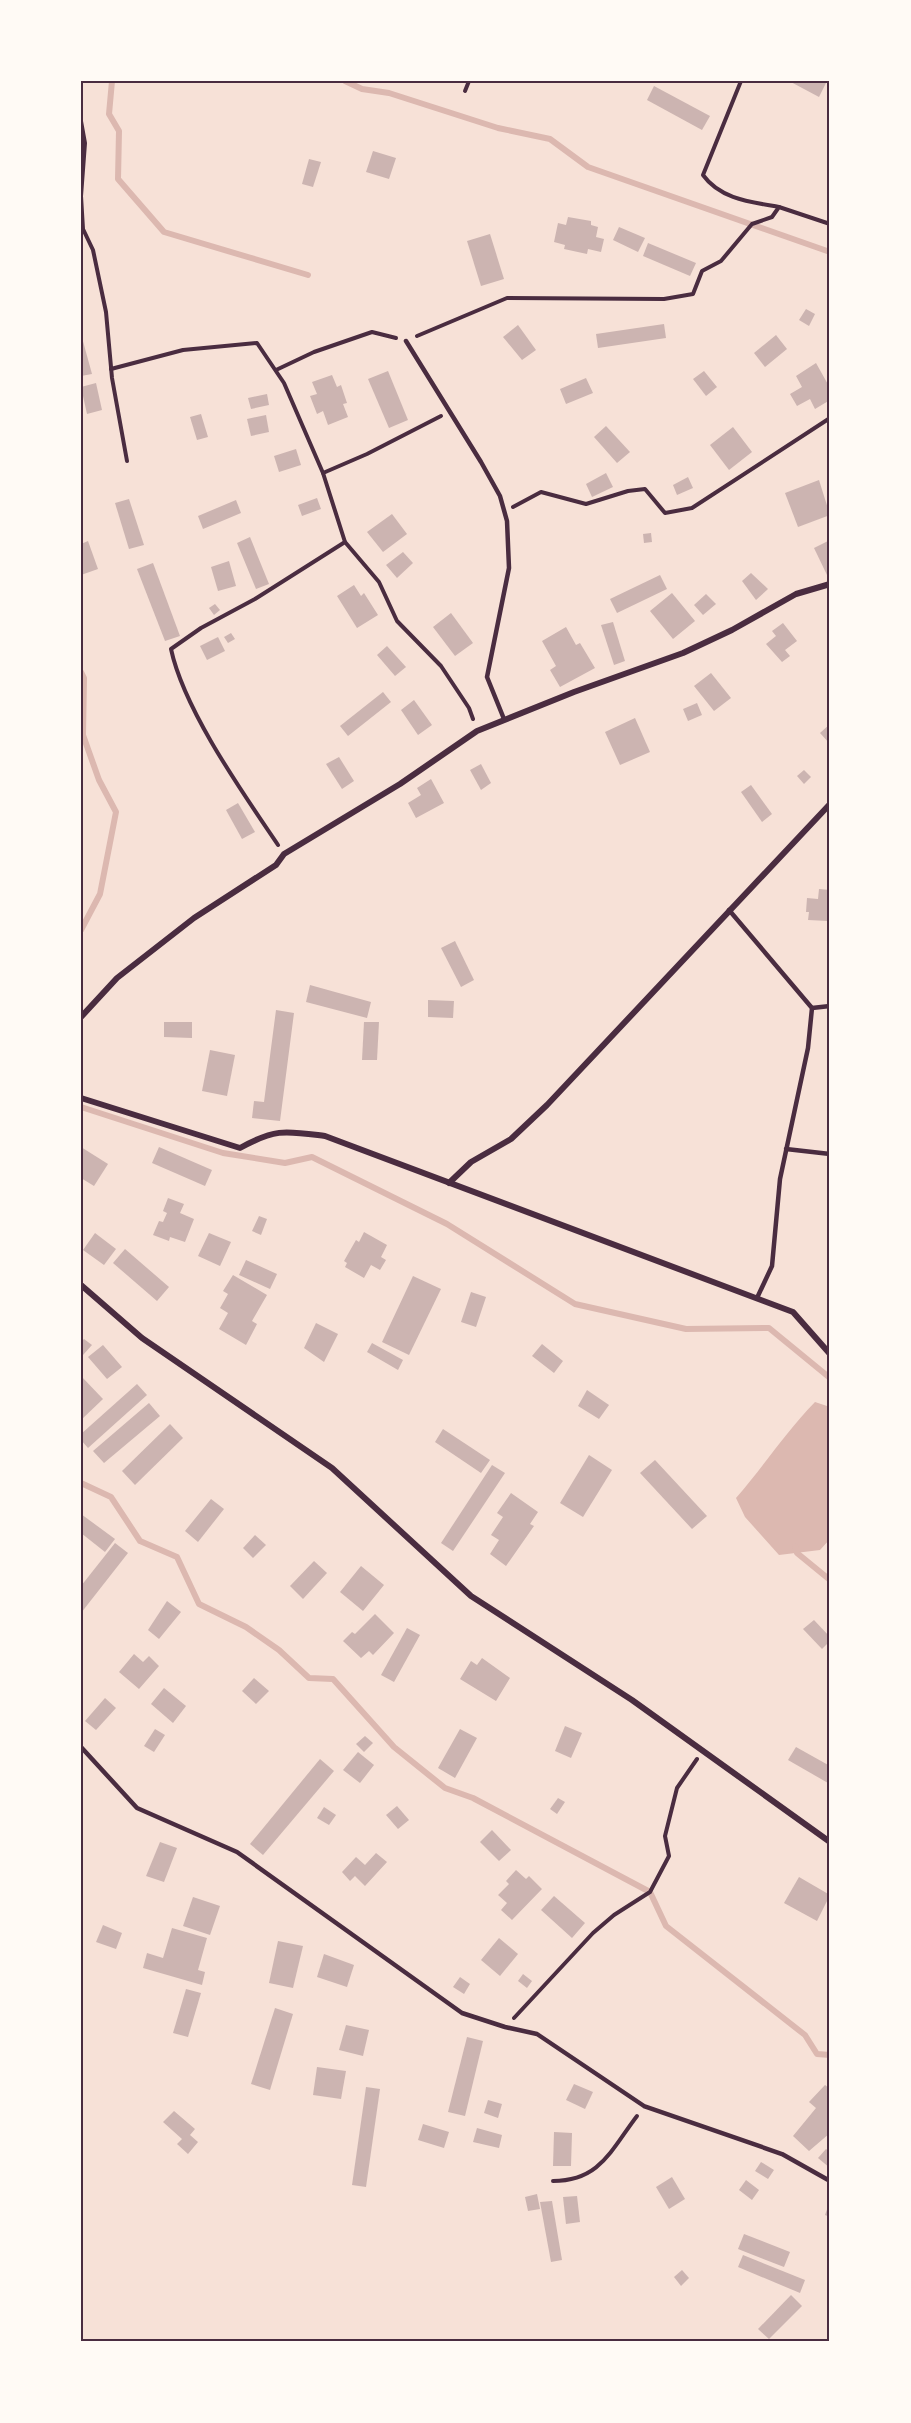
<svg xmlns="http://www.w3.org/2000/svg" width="911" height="2423" viewBox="0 0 911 2423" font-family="'Source Sans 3',sans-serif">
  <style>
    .water { fill: #dcb8b0 }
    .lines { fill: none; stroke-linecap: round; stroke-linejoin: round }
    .stream { stroke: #dcb8b0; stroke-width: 6 }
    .building { fill: #ccb4b1 }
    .path { stroke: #4a2c40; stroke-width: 4 }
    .service { stroke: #4a2c40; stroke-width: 4.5 }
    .minor { stroke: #4a2c40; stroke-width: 6 }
    .neatline { fill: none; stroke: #4a2c40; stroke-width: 2 }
  </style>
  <rect width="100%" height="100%" fill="#f7e1d7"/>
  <path class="water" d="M815,1402L830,1407V1539L820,1550L779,1555L745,1517L736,1498C764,1466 785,1433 815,1402Z"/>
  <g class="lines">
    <g class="stream">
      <path d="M112,81L109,114L119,131L118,179L164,232L308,275"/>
      <path d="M345,81L362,89L389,93L498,128L550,139L588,167L830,252"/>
      <path d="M81,672L84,678L83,735L99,780L116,812L100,894L81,930"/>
      <path d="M81,1107L223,1153L285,1163L312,1157L447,1224L575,1304L686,1329L769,1328L830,1378"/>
      <path d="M81,1483L111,1497L140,1541L177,1557L199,1604L246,1627L279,1650L309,1678L333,1679L394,1747L445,1788L473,1798L650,1892L666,1926L805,2035L817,2054L830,2055"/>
      <path d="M795,1546L797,1553L830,1580"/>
    </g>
  </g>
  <g class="building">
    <path d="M789,81H824L826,83L819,97Z"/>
    <path d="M654,86L710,116L702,130L647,100Z"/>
    <path d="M373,151L396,158L389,179L366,172Z"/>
    <path d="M309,159L321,162L313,187L302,184Z"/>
    <path d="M568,217L591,221V225L598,227L596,237L604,239L601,252L588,249L587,254L564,249L565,245L554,242L558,223L566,225Z"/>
    <path d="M619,227L645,238L638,252L613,240Z"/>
    <path d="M490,234L504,279L481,286L467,241Z"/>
    <path d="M648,243L696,263L690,276L643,256Z"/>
    <path d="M806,309L815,314L809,326L799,320Z"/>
    <path d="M664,324L666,338L598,348L596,334Z"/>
    <path d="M518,325L536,350L522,360L503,337Z"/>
    <path d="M81,334L92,374L81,376Z"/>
    <path d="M776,335L787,349L765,367L754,353Z"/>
    <path d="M816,363L830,388V400L815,409L810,399L797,406L790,394L802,387L796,376Z"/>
    <path d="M388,371L408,420L389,428L368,379Z"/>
    <path d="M704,371L717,387L706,396L693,379Z"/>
    <path d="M332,375L337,387L341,385L347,403L343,404L348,417L328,425L323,411L317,414L310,396L317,394L312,382Z"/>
    <path d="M586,378L593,393L566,404L560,389Z"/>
    <path d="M96,383L102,410L87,414L81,387Z"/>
    <path d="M267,394L269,405L251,409L248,398Z"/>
    <path d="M201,414L208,437L197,440L190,417Z"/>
    <path d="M266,415L269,432L251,436L247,419Z"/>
    <path d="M606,426L630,452L617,463L594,437Z"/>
    <path d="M733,427L752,452L729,470L710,445Z"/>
    <path d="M296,449L301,465L279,472L274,456Z"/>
    <path d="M606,473L613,487L592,497L586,484Z"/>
    <path d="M688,477L693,488L677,495L673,485Z"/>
    <path d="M819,480L830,515L798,527L785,493Z"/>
    <path d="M317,498L321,509L302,516L298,505Z"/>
    <path d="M129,499L144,545L129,549L115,503Z"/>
    <path d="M236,500L241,513L203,529L198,516Z"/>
    <path d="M392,514L407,534L383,552L367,532Z"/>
    <path d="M651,533L652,542L644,543L643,534Z"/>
    <path d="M250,537L269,584L256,589L237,543Z"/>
    <path d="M830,540V574L827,575L814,548Z"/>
    <path d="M88,541L98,569L81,575V544Z"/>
    <path d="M403,552L413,563L397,578L386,565Z"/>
    <path d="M229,561L236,586L218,591L211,567Z"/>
    <path d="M153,563L180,636L165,641L137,569Z"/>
    <path d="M751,573L768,589L756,600L742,581Z"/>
    <path d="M660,575L667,589L617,613L610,599Z"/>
    <path d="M354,585L361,596L364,593L378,615L357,628L337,596Z"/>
    <path d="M672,593L695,621L673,639L650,611Z"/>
    <path d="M706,594L716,604L703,615L694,605Z"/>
    <path d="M215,604L220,610L214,615L209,608Z"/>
    <path d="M451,613L473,643L455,656L433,627Z"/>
    <path d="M613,622L625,661L614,665L601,625Z"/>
    <path d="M783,623L797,641L785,650L790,656L782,662L766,644L776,636L772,631Z"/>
    <path d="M566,627L576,645L580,643L595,668L560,687L550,670L556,666L542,641Z"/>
    <path d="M231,633L235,639L228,643L224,637Z"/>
    <path d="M218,637L225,651L207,660L200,646Z"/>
    <path d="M387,646L406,667L395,676L377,655Z"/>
    <path d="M711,673L731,698L714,711L694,686Z"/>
    <path d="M383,692L391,702L348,736L340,726Z"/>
    <path d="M414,700L432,725L418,735L401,710Z"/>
    <path d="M697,703L702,715L688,721L683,709Z"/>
    <path d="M635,718L650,752L620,765L605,732Z"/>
    <path d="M830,724V744L820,733Z"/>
    <path d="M339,757L354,781L342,789L326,764Z"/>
    <path d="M481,764L491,783L481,790L470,770Z"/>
    <path d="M804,770L811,777L804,784L797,776Z"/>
    <path d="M431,779L444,803L416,818L408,803L421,795L417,788Z"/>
    <path d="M751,785L772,814L762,822L741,792Z"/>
    <path d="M238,803L255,832L242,839L226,810Z"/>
    <path d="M819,889L830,890L828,921L808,920L809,912H806L807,898L818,899Z"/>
    <path d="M455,941L474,980L461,987L441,948Z"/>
    <path d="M310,985L371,1002L367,1018L306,1002Z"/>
    <path d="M428,1000L454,1001L453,1018L428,1017Z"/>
    <path d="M276,1010L294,1013L280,1121L252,1118L254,1101L264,1102Z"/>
    <path d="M164,1022H192V1038L164,1037Z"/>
    <path d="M364,1022H379L377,1060H362Z"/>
    <path d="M210,1050L235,1055L227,1096L202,1091Z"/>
    <path d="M81,1147L108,1164L94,1186L81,1178Z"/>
    <path d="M159,1147L212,1170L205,1186L152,1163Z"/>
    <path d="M168,1198L184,1204L180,1213L194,1219L185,1242L170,1237L169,1241L153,1235L159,1221L163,1222L167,1213L163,1211Z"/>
    <path d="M259,1216L267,1219L261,1235L252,1231Z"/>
    <path d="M364,1232L387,1245L381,1257L386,1260L380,1270L371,1265L364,1278L345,1267L347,1263L344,1261L356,1240L359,1242Z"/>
    <path d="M95,1233L116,1249L104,1265L83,1250Z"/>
    <path d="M209,1233L231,1242L220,1266L198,1256Z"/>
    <path d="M125,1249L169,1287L157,1301L113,1263Z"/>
    <path d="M246,1260L277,1274L270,1289L239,1275Z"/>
    <path d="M233,1275L267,1295L252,1321L257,1324L246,1345L219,1329L228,1313L220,1308L228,1294L223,1291Z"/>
    <path d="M413,1276L441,1289L409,1355L382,1342Z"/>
    <path d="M471,1292L486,1297L476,1327L461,1322Z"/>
    <path d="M316,1323L338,1334L324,1362L304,1348Z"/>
    <path d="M84,1339L92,1345L83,1355L81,1342Z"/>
    <path d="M372,1343L403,1360L398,1370L367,1352Z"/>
    <path d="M542,1344L563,1361L554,1373L532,1356Z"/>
    <path d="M103,1345L122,1367L107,1379L88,1357Z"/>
    <path d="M81,1376L103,1399L81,1420Z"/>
    <path d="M137,1384L147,1395L88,1448L81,1440V1434Z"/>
    <path d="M587,1390L609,1405L599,1419L578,1406Z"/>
    <path d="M149,1403L160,1416L104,1463L93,1451Z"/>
    <path d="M170,1424L183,1438L135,1485L122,1471Z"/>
    <path d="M443,1429L490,1460L481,1473L435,1442Z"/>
    <path d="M589,1455L612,1470L583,1517L560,1503Z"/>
    <path d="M655,1460L707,1516L692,1529L640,1473Z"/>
    <path d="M492,1465L505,1473L453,1551L441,1543Z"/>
    <path d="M511,1493L538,1512L530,1524L534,1526L506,1566L490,1554L499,1540L491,1535L503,1517L497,1513Z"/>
    <path d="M211,1499L224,1509L198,1542L185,1531Z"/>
    <path d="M81,1514L115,1539L105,1552L81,1533Z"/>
    <path d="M255,1535L266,1545L253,1558L243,1548Z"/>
    <path d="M115,1543L128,1553L81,1613V1586Z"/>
    <path d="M314,1561L327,1573L303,1599L290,1586Z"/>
    <path d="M361,1566L384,1585L363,1611L340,1592Z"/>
    <path d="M167,1601L181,1612L159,1639L148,1630Z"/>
    <path d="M375,1614L394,1633L373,1655L369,1651L361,1658L343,1641L352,1632L355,1634Z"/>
    <path d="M814,1620L830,1637V1641L822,1649L803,1629Z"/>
    <path d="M407,1628L420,1635L394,1682L381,1675Z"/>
    <path d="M134,1654L143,1662L149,1656L159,1666L139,1689L119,1672Z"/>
    <path d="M482,1658L510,1678L496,1701L460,1679L471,1661L477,1665Z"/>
    <path d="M254,1678L269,1691L256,1704L242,1691Z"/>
    <path d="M164,1688L186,1706L173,1723L151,1704Z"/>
    <path d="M105,1698L116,1708L96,1730L85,1721Z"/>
    <path d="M565,1726L582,1733L571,1758L555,1751Z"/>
    <path d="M155,1729L165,1735L154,1752L144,1746Z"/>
    <path d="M460,1729L477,1738L455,1778L438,1768Z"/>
    <path d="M365,1736L373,1743L364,1752L356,1744Z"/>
    <path d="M796,1747L830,1766L828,1783L788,1760Z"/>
    <path d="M358,1752L374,1765L360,1783L343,1770Z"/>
    <path d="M320,1759L334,1771L263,1855L250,1844Z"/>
    <path d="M558,1798L565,1802L557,1814L550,1809Z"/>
    <path d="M397,1806L409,1820L398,1829L386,1815Z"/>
    <path d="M324,1807L336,1815L329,1825L317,1818Z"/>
    <path d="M492,1830L511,1850L499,1861L480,1842Z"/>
    <path d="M160,1842L177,1848L164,1882L146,1876Z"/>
    <path d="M376,1853L387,1862L365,1886L355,1876L350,1881L342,1872L356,1857L365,1865Z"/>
    <path d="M516,1870L526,1879L529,1876L542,1889L512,1920L501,1910L507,1903L498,1895L509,1884L506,1881Z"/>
    <path d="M799,1877L830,1895L817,1921L784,1903Z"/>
    <path d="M554,1896L585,1923L572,1938L541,1910Z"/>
    <path d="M193,1897L220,1906L210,1935L183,1926Z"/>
    <path d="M103,1925L122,1933L116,1949L96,1942Z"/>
    <path d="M172,1928L207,1938L198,1970L205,1972L202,1985L143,1968L147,1953L163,1958Z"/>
    <path d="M499,1938L518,1954L500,1976L481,1960Z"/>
    <path d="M278,1941L303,1946L293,1988L269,1983Z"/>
    <path d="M324,1954L354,1965L347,1987L317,1977Z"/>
    <path d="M523,1974L532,1981L527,1988L518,1981Z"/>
    <path d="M460,1977L470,1984L464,1994L453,1987Z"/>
    <path d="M186,1989L201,1993L188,2037L173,2033Z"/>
    <path d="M275,2008L293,2014L270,2090L251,2084Z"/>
    <path d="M346,2025L369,2030L363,2056L339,2050Z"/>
    <path d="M467,2037L483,2041L465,2116L448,2112Z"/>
    <path d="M317,2067L346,2071L341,2099L313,2095Z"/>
    <path d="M574,2084L593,2092L585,2109L566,2100Z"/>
    <path d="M825,2085L830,2089V2133L809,2151L793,2136L816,2108L809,2102Z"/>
    <path d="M366,2087L380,2089L366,2187L352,2185Z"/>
    <path d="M488,2100L502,2104L498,2118L484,2113Z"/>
    <path d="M174,2111L195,2129L190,2135L198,2142L188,2154L177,2144L182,2139L163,2122Z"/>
    <path d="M423,2124L449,2132L444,2148L418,2140Z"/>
    <path d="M477,2128L502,2135L499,2148L473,2142Z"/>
    <path d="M554,2132L572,2133L571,2166H553Z"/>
    <path d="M826,2149L830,2152V2168L818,2158Z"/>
    <path d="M761,2162L774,2170L768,2179L755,2171Z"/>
    <path d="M672,2177L685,2199L669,2209L656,2187Z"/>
    <path d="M746,2180L759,2190L752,2200L739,2190Z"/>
    <path d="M537,2194L540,2209L528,2211L525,2197Z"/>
    <path d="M577,2196L580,2222L566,2224L563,2197Z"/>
    <path d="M552,2201L562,2260L551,2262L540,2202Z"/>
    <path d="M830,2201V2217L825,2215Z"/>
    <path d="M744,2234L790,2252L784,2267L738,2249Z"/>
    <path d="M743,2255L805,2280L800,2293L738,2267Z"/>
    <path d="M682,2270L689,2278L681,2286L674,2277Z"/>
    <path d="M791,2295L802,2306L769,2339L758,2329Z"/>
  </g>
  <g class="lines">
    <g class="path">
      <path d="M741,81L703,175C720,199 751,202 779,207"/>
      <path d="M465,91L469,81"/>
      <path d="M81,121L85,143L81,196L83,229L93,250L106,312L112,378L127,461"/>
      <path d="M417,336L507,298L664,299L693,294L702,271L721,261L752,224L772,217L779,207L830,224"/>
      <path d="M111,369L183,350L257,343L284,383L323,473L345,542L379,582L397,621L441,666L469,708L473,719"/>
      <path d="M276,370L314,352L372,332L396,338"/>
      <path d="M323,473L367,454L441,416"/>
      <path d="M513,507L541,492L586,504L628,491L645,489L665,513L692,508L830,418"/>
      <path d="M278,845C243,793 184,710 171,649L201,628L255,599L345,542"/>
      <path d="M514,2018L593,1933L614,1915L650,1892L669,1856L665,1836L677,1788L697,1759"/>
      <path d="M553,2181C600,2181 611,2150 637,2116"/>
    </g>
    <g class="service">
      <path d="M406,341L481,462L500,496L507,521L509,568L487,677L504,719"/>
      <path d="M729,910L812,1008L808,1048L780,1179L772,1266L757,1298"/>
      <path d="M812,1008L830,1006"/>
      <path d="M786,1149L830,1154"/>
      <path d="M81,1747L137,1808L237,1852L462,2013L505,2027L537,2034L644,2106L782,2154L830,2181"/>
    </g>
    <g class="minor">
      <path d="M81,1017L117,978L194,918L276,865L284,854L400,784L477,731L574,692L683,653L732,630L796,594L830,584"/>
      <path d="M81,1098L240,1148C276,1128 286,1131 325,1136L793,1312L830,1354"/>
      <path d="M449,1183L471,1162L511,1139L547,1105L830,804"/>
      <path d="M81,1285L142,1338L332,1468L471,1596L632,1700L830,1842"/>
    </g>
  </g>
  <rect width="911" height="2423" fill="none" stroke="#fffaf5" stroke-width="165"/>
  <rect x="82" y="82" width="746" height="2258" class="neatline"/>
</svg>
